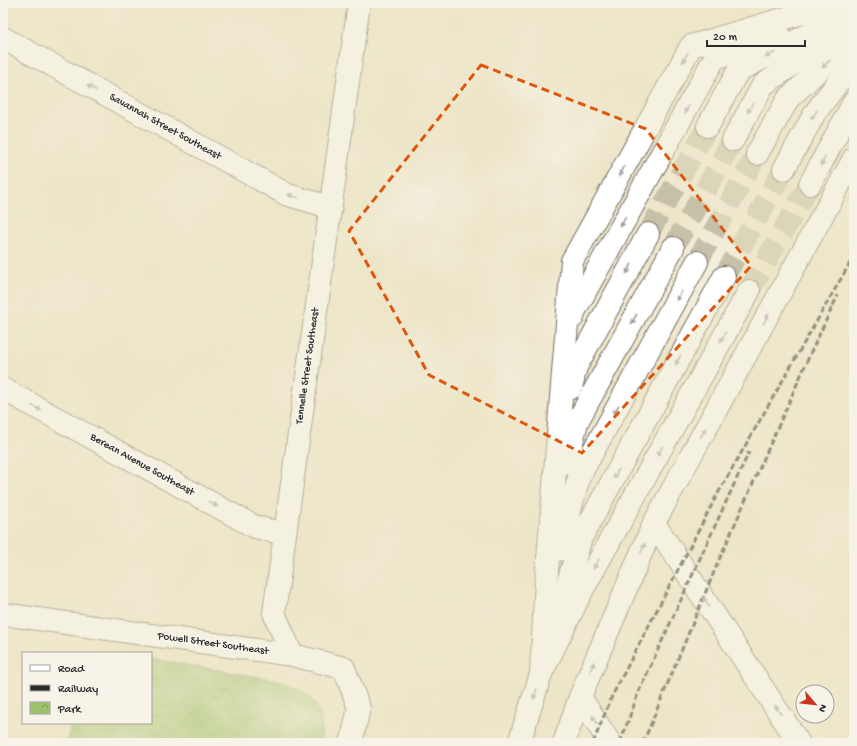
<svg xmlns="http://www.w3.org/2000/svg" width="857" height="746" viewBox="0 0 857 746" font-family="'Gochi Hand',sans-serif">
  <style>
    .park { fill: url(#park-crowns); stroke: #64764c }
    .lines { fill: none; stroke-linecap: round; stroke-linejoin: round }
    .minor-tunnel { stroke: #c6c0a8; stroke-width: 22; stroke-dasharray: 22 11; stroke-linecap: butt }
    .minor-casing { stroke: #6f6c62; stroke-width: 24 }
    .minor { stroke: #fff; stroke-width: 22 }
    .rail { stroke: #2b2b2b; stroke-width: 3; stroke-dasharray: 6 3; stroke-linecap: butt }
    .oneway { fill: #a0a0a0 }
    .marked { fill: none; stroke: #df570e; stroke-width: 3; stroke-dasharray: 8 5; stroke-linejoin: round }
    .labels { text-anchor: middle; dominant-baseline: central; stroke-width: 4; stroke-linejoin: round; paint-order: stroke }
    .street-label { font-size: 11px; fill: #2b2b2b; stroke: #f7f3e8 }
  </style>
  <defs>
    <pattern id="park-crowns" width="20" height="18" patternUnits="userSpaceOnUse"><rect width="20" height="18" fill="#9dc26c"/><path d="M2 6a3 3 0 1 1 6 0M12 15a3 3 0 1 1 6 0" fill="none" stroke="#809e59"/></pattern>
  </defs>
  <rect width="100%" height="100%" fill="#f7f3e8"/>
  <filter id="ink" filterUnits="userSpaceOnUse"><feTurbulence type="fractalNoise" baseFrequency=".025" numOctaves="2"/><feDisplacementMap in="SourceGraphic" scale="8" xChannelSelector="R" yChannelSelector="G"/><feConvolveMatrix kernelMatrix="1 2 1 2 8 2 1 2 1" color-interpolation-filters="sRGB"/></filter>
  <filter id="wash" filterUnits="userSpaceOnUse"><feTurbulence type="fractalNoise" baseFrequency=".012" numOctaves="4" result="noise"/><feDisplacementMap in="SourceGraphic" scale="16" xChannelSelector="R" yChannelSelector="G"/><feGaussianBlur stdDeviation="0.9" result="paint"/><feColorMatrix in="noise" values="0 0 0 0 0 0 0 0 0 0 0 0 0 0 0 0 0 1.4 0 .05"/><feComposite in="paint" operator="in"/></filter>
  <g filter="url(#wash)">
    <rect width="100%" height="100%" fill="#ede5c7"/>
    <path class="park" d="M151,659L276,680C309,690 327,706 320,743H67L71,723H151Z"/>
  </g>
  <g filter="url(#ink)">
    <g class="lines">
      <g class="minor-tunnel">
        <path d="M648,234L708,126"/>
        <path d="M673,248L733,140"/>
        <path d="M697,262L757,154"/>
        <path d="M724,277L784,169"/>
        <path d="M749,291L810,184"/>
      </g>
      <defs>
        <g id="minor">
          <path d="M3,38L288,195L330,207"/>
          <path d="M708,126L738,71L854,11"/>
          <path d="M733,140L763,85L840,32"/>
          <path d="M757,154L788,99L854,37"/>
          <path d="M784,169L815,113L854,61"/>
          <path d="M810,184L854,102"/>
          <path d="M573,317L574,312L714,59L779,34"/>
          <path d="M571,388L576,367L648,234"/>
          <path d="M3,389L255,527L285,534"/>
          <path d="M567,463L577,422L673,248"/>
          <path d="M654,523L799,743"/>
          <path d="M559,550L579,477L697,262"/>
          <path d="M3,614L292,655L344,668L359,708L351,743"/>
          <path d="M558,616L581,538L724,277"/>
          <path d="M292,655L274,613L359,3"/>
          <path d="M541,674L545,597L572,261L691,46L837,3"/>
          <path d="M580,697L610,743"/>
          <path d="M519,743L541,674L583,589L749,291"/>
          <path d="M564,743L580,697L654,523L854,158"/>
        </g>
      </defs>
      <use href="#minor" class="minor-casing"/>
      <use href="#minor" class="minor"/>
      <g class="rail">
        <path d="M593,743L612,696L717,495L854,256"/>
        <path d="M620,743L639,691L749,452"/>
        <path d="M643,743L719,560L812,350L838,295"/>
      </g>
    </g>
    <defs><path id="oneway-solid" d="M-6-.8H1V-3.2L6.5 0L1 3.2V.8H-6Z"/></defs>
    <g class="oneway">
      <use href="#oneway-solid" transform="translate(770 55) rotate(153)"/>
      <use href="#oneway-solid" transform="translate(685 58) rotate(119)"/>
      <use href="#oneway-solid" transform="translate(826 64) rotate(137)"/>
      <use href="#oneway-solid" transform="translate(92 88) rotate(-151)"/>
      <use href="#oneway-solid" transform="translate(750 108) rotate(119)"/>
      <use href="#oneway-solid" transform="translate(687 109) rotate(119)"/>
      <use href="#oneway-solid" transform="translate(814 115) rotate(122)"/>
      <use href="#oneway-solid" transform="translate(823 161) rotate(119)"/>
      <use href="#oneway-solid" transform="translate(622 171) rotate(119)"/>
      <use href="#oneway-solid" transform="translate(293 196) rotate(-163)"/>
      <use href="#oneway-solid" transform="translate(623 222) rotate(119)"/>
      <use href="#oneway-solid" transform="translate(629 269) rotate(119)"/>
      <use href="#oneway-solid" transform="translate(679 296) rotate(119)"/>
      <use href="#oneway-solid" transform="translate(634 319) rotate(119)"/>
      <use href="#oneway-solid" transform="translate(766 319) rotate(-61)"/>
      <use href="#oneway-solid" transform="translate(723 337) rotate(119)"/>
      <use href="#oneway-solid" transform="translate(678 360) rotate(119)"/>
      <use href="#oneway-solid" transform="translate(37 408) rotate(29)"/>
      <use href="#oneway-solid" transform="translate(616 410) rotate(119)"/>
      <use href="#oneway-solid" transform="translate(703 433) rotate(-61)"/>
      <use href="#oneway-solid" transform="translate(660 451) rotate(119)"/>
      <use href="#oneway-solid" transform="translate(616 474) rotate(119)"/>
      <use href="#oneway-solid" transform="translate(213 504) rotate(29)"/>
      <use href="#oneway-solid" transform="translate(643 548) rotate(-67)"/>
      <use href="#oneway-solid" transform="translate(596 564) rotate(119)"/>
      <use href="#oneway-solid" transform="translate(706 602) rotate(-123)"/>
      <use href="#oneway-solid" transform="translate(592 667) rotate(-67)"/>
      <use href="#oneway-solid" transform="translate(535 694) rotate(108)"/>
      <use href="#oneway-solid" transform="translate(778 710) rotate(-123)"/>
      <use href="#oneway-solid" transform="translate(595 720) rotate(-122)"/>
    </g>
  </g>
  <path d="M0 0H857V746H0ZM481,65L646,129L751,266L582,453L429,375L349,231Z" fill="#ede5c7" fill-opacity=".55" fill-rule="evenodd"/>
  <path class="marked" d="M481,65L646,129L751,266L582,453L429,375L349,231Z"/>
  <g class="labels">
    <g class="street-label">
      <text transform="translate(165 127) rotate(29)">Savannah Street Southeast</text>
      <text transform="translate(308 366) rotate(-82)">Tennelle Street Southeast</text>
      <text transform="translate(142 465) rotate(29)">Berean Avenue Southeast</text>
      <text transform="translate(213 644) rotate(8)">Powell Street Southeast</text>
    </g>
  </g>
  <rect width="857" height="746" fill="none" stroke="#f7f3e8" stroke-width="16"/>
  <rect x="22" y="652" width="130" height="72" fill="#f7f3e8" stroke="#a5a39c"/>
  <rect x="30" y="665" width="20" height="6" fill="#ffffff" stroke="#a5a39c"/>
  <text x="58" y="672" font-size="12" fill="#2b2b2b">Road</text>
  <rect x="30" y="685" width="20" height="6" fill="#2b2b2b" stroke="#a5a39c"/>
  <text x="58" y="692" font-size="12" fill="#2b2b2b">Railway</text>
  <rect x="30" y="702" width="20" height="12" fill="url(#park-crowns)" stroke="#a5a39c"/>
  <text x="58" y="712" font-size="12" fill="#2b2b2b">Park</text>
  <g transform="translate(815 704) rotate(118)"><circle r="19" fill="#f7f3e8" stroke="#a5a39c"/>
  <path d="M0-3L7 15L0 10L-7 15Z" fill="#c8321e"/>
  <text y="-6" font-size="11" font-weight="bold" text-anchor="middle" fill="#2b2b2b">N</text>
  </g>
  <path d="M707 40v6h98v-6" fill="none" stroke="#2b2b2b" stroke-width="2"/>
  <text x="713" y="40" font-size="12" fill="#2b2b2b" stroke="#f7f3e8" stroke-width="3" paint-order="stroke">20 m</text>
</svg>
